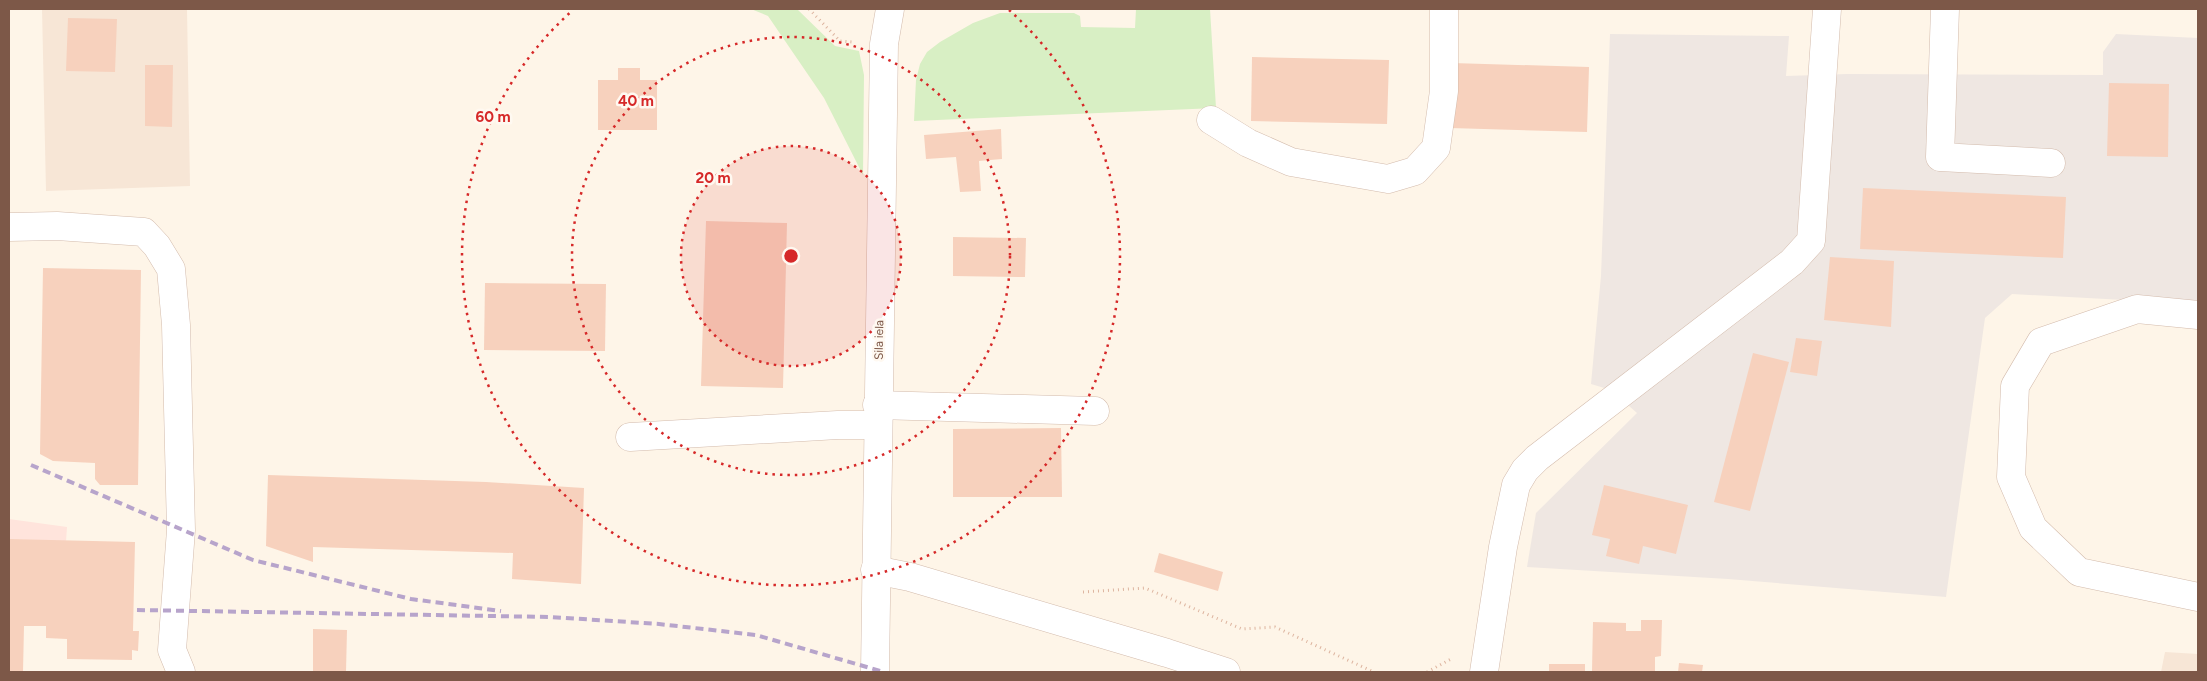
<svg xmlns="http://www.w3.org/2000/svg" width="2207" height="681" viewBox="0 0 2207 681" font-family="Figtree,sans-serif">
  <style>
    .residential { fill: #f7e6d6 }
    .commercial { fill: #ffe4dc }
    .industrial { fill: #efe7e2 }
    .green { fill: #d8efc4 }
    .building { fill: #f7d1bd }
    .lines { fill: none; stroke-linecap: round; stroke-linejoin: round }
    .minor-casing { stroke: #d3bbac; stroke-width: 29 }
    .path { stroke: #ddb49f; stroke-width: 3; stroke-dasharray: 1 4; stroke-linecap: butt }
    .minor { stroke: #fff; stroke-width: 28 }
    .rail { stroke: #b7a4cb; stroke-width: 4; stroke-dasharray: 8 5; stroke-linecap: butt }
    .ring { fill: none; stroke: #d62828; stroke-width: 2.5; stroke-dasharray: 2.5 5 }
    .labels { text-anchor: middle; dominant-baseline: central; stroke-width: 5; stroke-linejoin: round; paint-order: stroke }
    .street-label { font-size: 12px; fill: #7d5848; stroke: #fff9f1 }
    .centre { fill: #d62828; stroke: #fff9f1; stroke-width: 2.5 }
    .ring-label { font-size: 15px; text-anchor: middle; font-weight: bold; fill: #d62828; stroke: #fff9f1; stroke-width: 5; stroke-linejoin: round; paint-order: stroke }
  </style>
  <rect width="100%" height="100%" fill="#fef5e8"/>
  <g class="residential">
    <path d="M42,9H187L190,186L46,191Z"/>
    <path d="M2165,652L2198,654V672H2161Z"/>
  </g>
  <path class="commercial" d="M9,519L67,527L62,600L9,597Z"/>
  <path class="industrial" d="M1610,34L1789,36L1786,76L1847,74L2103,75V52L2116,34L2198,38V304L2012,294L1985,318L1946,597L1728,579L1527,567L1536,513L1637,413L1611,390L1591,384L1601,276Z"/>
  <g class="green">
    <path d="M751,9H797L835,46L859,51L864,75L863,175L824,98L768,16Z"/>
    <path d="M1136,9H1210L1216,108L914,121L916,80L920,64L927,52L940,42L973,23L1000,13H1074L1080,16L1081,27L1135,28Z"/>
  </g>
  <g class="building">
    <path d="M68,18L117,19L115,72L66,71Z"/>
    <path d="M1252,57L1389,60L1387,124L1251,121Z"/>
    <path d="M1452,63L1589,67L1587,132L1450,128Z"/>
    <path d="M145,65H173L172,127L145,126Z"/>
    <path d="M618,68H640V80H657V130H598V80H618Z"/>
    <path d="M2109,83L2169,84L2168,157L2107,156Z"/>
    <path d="M1001,129L1002,159L979,161L981,191L960,192L956,157L926,159L924,135Z"/>
    <path d="M1863,188L2066,197L2063,258L1860,249Z"/>
    <path d="M706,221L787,223L783,388L701,386Z"/>
    <path d="M953,237L1026,238L1025,277L953,276Z"/>
    <path d="M1830,257L1894,261L1891,327L1824,320Z"/>
    <path d="M43,268L141,270L138,485H100L95,479V463L53,461L40,454Z"/>
    <path d="M485,283L606,284L605,351L484,350Z"/>
    <path d="M1796,338L1822,341L1817,376L1790,372Z"/>
    <path d="M1753,353L1789,362L1750,511L1714,502Z"/>
    <path d="M1061,428L1062,497H953V429Z"/>
    <path d="M268,475L486,482L584,488L581,584L512,579L513,553L313,547V562L266,546Z"/>
    <path d="M1604,485L1688,505L1676,554L1643,546L1639,564L1606,556L1610,539L1592,535Z"/>
    <path d="M9,539L135,542L133,631H139L138,651L132,650V660L67,659V639L46,638V626H24L23,672H9Z"/>
    <path d="M1159,553L1223,572L1218,591L1154,572Z"/>
    <path d="M1641,620H1662L1661,656L1655,657V672L1592,671L1593,622L1626,623V631H1641Z"/>
    <path d="M313,629L347,630L346,672H313Z"/>
    <path d="M1679,663L1703,665L1702,672H1678Z"/>
    <rect x="1549" y="664" width="36" height="8"/>
  </g>
  <g class="lines">
    <defs>
      <g id="minor">
        <path d="M1945,9L1940,157L2051,163"/>
        <path d="M1211,120L1248,143L1291,162L1388,179L1415,171L1436,148L1444,91V9"/>
        <path d="M9,227L57,226L144,232L157,246L171,269L176,325L181,530L172,650L181,672"/>
        <path d="M2198,315L2137,309L2041,342L2015,386L2011,477L2033,528L2079,572L2198,597"/>
        <path d="M877,405L1095,411"/>
        <path d="M630,437L838,425H877"/>
        <path d="M875,570L910,577L1167,653L1226,672"/>
        <path d="M875,672L884,44L890,9"/>
        <path d="M1484,672L1503,547L1516,485L1525,470L1537,458L1792,262L1811,241L1827,9"/>
      </g>
    </defs>
    <use href="#minor" class="minor-casing"/>
    <g class="path">
      <path d="M809,9L840,41L852,42"/>
      <path d="M1083,592L1145,588L1242,629L1275,627L1374,672"/>
      <path d="M1427,672L1453,658"/>
    </g>
    <use href="#minor" class="minor"/>
    <g class="rail">
      <path d="M31,465L253,560L411,599L501,611"/>
      <path d="M137,610L550,617L659,624L756,635L884,672"/>
    </g>
  </g>
  <circle cx="791" cy="256" r="110" fill="#d62828" fill-opacity=".12"/>
  <g class="ring">
    <circle cx="791" cy="256" r="110"/>
    <circle cx="791" cy="256" r="219"/>
    <path d="M1009 10A329 329 0 1 1 573 10"/>
  </g>
  <g class="labels">
    <g class="street-label">
      <text transform="translate(879 340) rotate(-89)">Sila iela</text>
    </g>
  </g>
  <circle cx="791" cy="256" r="8" class="centre"/>
  <g class="ring-label">
    <text x="636" y="106">40 m</text>
    <text x="493" y="122">60 m</text>
    <text x="713" y="183">20 m</text>
  </g>
  <rect width="2207" height="681" fill="none" stroke="#7d5848" stroke-width="20"/>
</svg>
